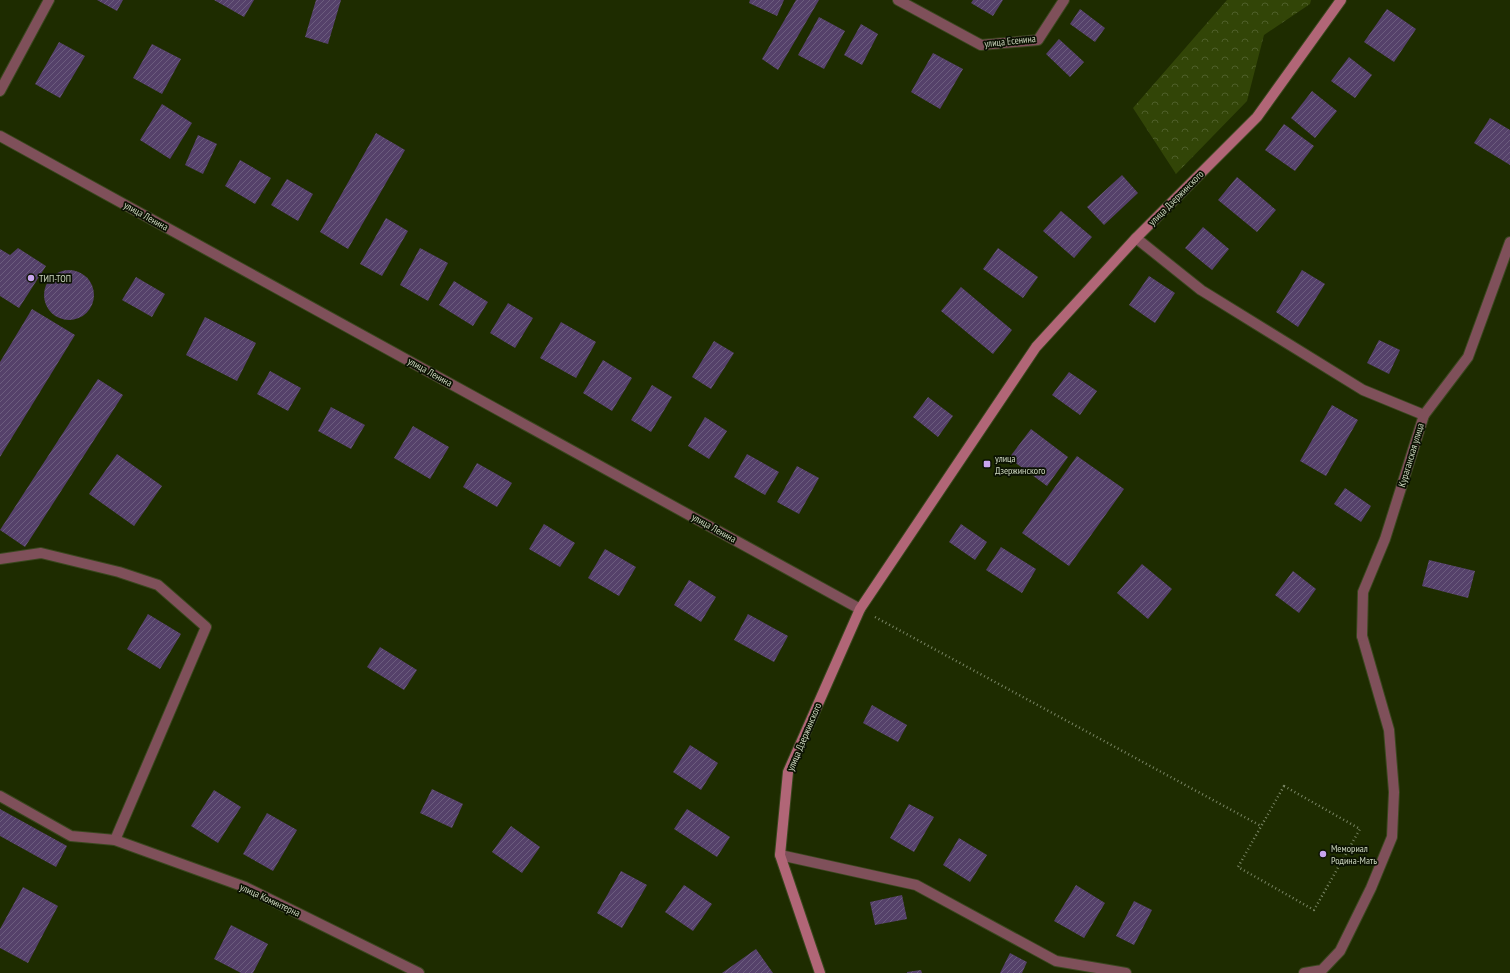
<svg xmlns="http://www.w3.org/2000/svg" width="1510" height="973" viewBox="0 0 1510 973" font-family="'PT Sans Narrow',sans-serif">
  <style>
    .forest { fill: url(#forest-crowns) }
    .building { fill: url(#building-hatch) }
    .lines { fill: none; stroke-linecap: round; stroke-linejoin: round }
    .lane-casing { stroke: #3a471e; stroke-width: 12 }
    .street-casing { stroke: #3a471e; stroke-width: 12 }
    .secondary-casing { stroke: #3a471e; stroke-width: 12 }
    .path { stroke: #7a8664; stroke-width: 2.5; stroke-dasharray: 1 3; stroke-linecap: butt }
    .lane { stroke: #7f505a; stroke-width: 10 }
    .street { stroke: #7f505a; stroke-width: 10 }
    .secondary { stroke: #b16677; stroke-width: 10 }
    .poi-dot { fill: #c8a5ee; stroke: #0b1202; stroke-width: 1.5 }
    .labels { text-anchor: middle; dominant-baseline: central; stroke-width: 3.5; stroke-linejoin: round; paint-order: stroke }
    .street-label { font-size: 10px; fill: #ccd6be; stroke: #0b1202 }
    .poi-label { font-size: 10px; fill: #ccd6be; stroke: #0b1202; text-anchor: start }
  </style>
  <defs>
    <pattern id="forest-crowns" width="20" height="18" patternUnits="userSpaceOnUse"><rect width="20" height="18" fill="#324507"/><path d="M2 6a3 3 0 1 1 6 0M12 15a3 3 0 1 1 6 0" fill="none" stroke="#4e5f29"/></pattern>
    <pattern id="building-hatch" width="6" height="6" patternUnits="userSpaceOnUse"><rect width="6" height="6" fill="#55416a"/><path d="M-1 1l2-2M0 6l6-6M5 7l2-2" fill="none" stroke="#6c5c7e"/></pattern>
  </defs>
  <rect width="100%" height="100%" fill="#1e2c00"/>
  <path class="forest" d="M1227,0H1311L1310,4L1264,35L1247,101L1176,174L1133,108Z"/>
  <g class="building">
    <path d="M97,0H123L117,11Z"/>
    <path d="M214,0H254L244,17Z"/>
    <path d="M316,0H341L328,44L305,37Z"/>
    <path d="M750,0H784L777,16L749,3Z"/>
    <path d="M796,0H819L778,70L762,59Z"/>
    <path d="M973,0H1003L993,16L971,3Z"/>
    <path d="M1080,9L1105,28L1095,42L1070,24Z"/>
    <path d="M1387,9L1416,29L1394,62L1364,42Z"/>
    <path d="M819,17L845,31L824,69L798,55Z"/>
    <path d="M861,24L878,34L862,65L844,55Z"/>
    <path d="M1059,39L1084,62L1070,77L1046,54Z"/>
    <path d="M59,42L85,56L60,98L35,84Z"/>
    <path d="M152,44L181,59L162,94L133,78Z"/>
    <path d="M933,53L963,69L940,109L911,92Z"/>
    <path d="M1349,57L1372,75L1355,98L1331,81Z"/>
    <path d="M1312,91L1337,111L1315,138L1291,118Z"/>
    <path d="M162,104L192,123L170,159L140,140Z"/>
    <path d="M1490,118L1510,130V165L1474,143Z"/>
    <path d="M1284,124L1314,146L1295,171L1265,150Z"/>
    <path d="M376,133L405,150L348,249L320,232Z"/>
    <path d="M198,135L217,144L203,174L185,165Z"/>
    <path d="M240,160L271,178L255,204L225,186Z"/>
    <path d="M1122,175L1138,193L1104,225L1087,207Z"/>
    <path d="M1237,177L1276,210L1257,232L1218,200Z"/>
    <path d="M287,179L313,194L298,221L271,205Z"/>
    <path d="M1061,211L1092,237L1074,258L1043,231Z"/>
    <path d="M386,218L408,231L382,276L360,264Z"/>
    <path d="M1203,227L1229,249L1212,270L1185,248Z"/>
    <path d="M18,248L46,266L19,308L0,296V249L10,255Z"/>
    <path d="M420,248L448,263L428,301L400,285Z"/>
    <path d="M998,248L1038,277L1023,298L983,269Z"/>
    <circle cx="69" cy="295" r="25"/>
    <path d="M1302,270L1325,284L1298,327L1276,312Z"/>
    <path d="M1149,276L1175,293L1155,323L1129,305Z"/>
    <path d="M136,277L165,294L152,317L122,300Z"/>
    <path d="M454,281L488,302L473,326L439,305Z"/>
    <path d="M961,287L1012,330L993,354L941,311Z"/>
    <path d="M508,303L533,318L515,348L490,333Z"/>
    <path d="M32,309L75,335L0,457V362Z"/>
    <path d="M205,317L256,343L237,381L186,355Z"/>
    <path d="M561,322L596,342L576,378L540,358Z"/>
    <path d="M1379,340L1400,350L1389,374L1367,363Z"/>
    <path d="M714,341L734,353L711,389L692,377Z"/>
    <path d="M603,360L632,378L612,411L583,393Z"/>
    <path d="M270,371L301,388L288,411L257,394Z"/>
    <path d="M1069,372L1097,391L1080,415L1052,395Z"/>
    <path d="M98,379L123,395L25,547L0,530Z"/>
    <path d="M652,385L672,397L651,432L631,420Z"/>
    <path d="M928,397L953,416L938,437L913,417Z"/>
    <path d="M1332,405L1358,420L1326,476L1300,461Z"/>
    <path d="M331,407L365,425L351,449L318,431Z"/>
    <path d="M705,417L727,431L709,459L688,446Z"/>
    <path d="M413,426L449,447L430,479L394,458Z"/>
    <path d="M1031,429L1068,457L1047,486L1009,458Z"/>
    <path d="M117,454L162,486L134,526L89,494Z"/>
    <path d="M747,454L779,472L765,495L734,477Z"/>
    <path d="M1077,456L1124,489L1069,566L1022,533Z"/>
    <path d="M477,463L512,483L497,507L463,487Z"/>
    <path d="M797,466L819,478L799,514L777,502Z"/>
    <path d="M1345,488L1371,506L1361,522L1334,504Z"/>
    <path d="M544,524L575,543L560,567L529,549Z"/>
    <path d="M961,524L987,542L975,560L949,542Z"/>
    <path d="M1001,547L1036,569L1022,593L986,570Z"/>
    <path d="M605,549L636,567L619,596L588,578Z"/>
    <path d="M1429,560L1475,571L1468,598L1422,586Z"/>
    <path d="M1142,564L1172,589L1148,619L1117,593Z"/>
    <path d="M1293,571L1316,589L1299,613L1275,595Z"/>
    <path d="M689,580L716,597L701,622L674,605Z"/>
    <path d="M148,614L181,634L160,669L127,649Z"/>
    <path d="M748,614L788,636L774,662L734,640Z"/>
    <path d="M380,647L417,670L404,690L367,667Z"/>
    <path d="M872,705L907,725L898,742L863,723Z"/>
    <path d="M690,745L718,763L701,790L673,772Z"/>
    <path d="M432,789L463,804L452,828L420,813Z"/>
    <path d="M214,790L241,807L218,843L191,826Z"/>
    <path d="M909,804L934,817L914,852L890,838Z"/>
    <path d="M0,809L67,846L56,867L0,836Z"/>
    <path d="M687,809L730,837L717,857L674,829Z"/>
    <path d="M267,813L297,830L273,871L243,854Z"/>
    <path d="M511,826L540,847L522,873L492,852Z"/>
    <path d="M959,838L987,855L970,882L943,865Z"/>
    <path d="M621,871L647,885L622,928L597,913Z"/>
    <path d="M684,885L712,904L693,931L665,912Z"/>
    <path d="M1076,885L1105,903L1084,938L1054,921Z"/>
    <path d="M23,887L58,906L28,963L0,948V929Z"/>
    <path d="M902,895L907,919L875,925L870,902Z"/>
    <path d="M1134,901L1152,910L1134,945L1116,936Z"/>
    <path d="M231,925L268,944L253,973H241L214,959Z"/>
    <path d="M756,949L773,973H722Z"/>
    <path d="M1010,953L1027,962L1022,973H1000Z"/>
    <path d="M921,970L922,973H907V972Z"/>
  </g>
  <g class="lines">
    <defs>
      <g id="lane">
        <path d="M0,559L41,553L119,572L158,585L206,627L115,840"/>
        <path d="M780,855L916,885L1056,961L1126,973"/>
        <path d="M1304,973L1322,970L1340,951L1371,888L1392,837L1394,792L1389,730L1362,636"/>
      </g>
      <g id="street">
        <path d="M898,0L981,45L1038,40L1064,0"/>
        <path d="M0,91L49,0"/>
        <path d="M0,136L860,609"/>
        <path d="M1136,238L1201,290L1363,390L1424,415"/>
        <path d="M1362,636L1363,592L1385,539L1424,415L1468,357L1510,242"/>
        <path d="M0,796L71,836L115,840L245,887L419,973"/>
      </g>
      <path id="secondary" d="M820,973L780,855L788,772L860,609L1036,347L1136,238L1257,117L1341,0"/>
    </defs>
    <use href="#lane" class="lane-casing"/>
    <use href="#street" class="street-casing"/>
    <use href="#secondary" class="secondary-casing"/>
    <g class="path">
      <path d="M875,617L1261,826"/>
      <path d="M1284,786L1360,829L1314,910L1238,867Z"/>
    </g>
    <use href="#lane" class="lane"/>
    <use href="#street" class="street"/>
    <use href="#secondary" class="secondary"/>
  </g>
  <g class="poi-dot">
    <circle cx="31" cy="278" r="4"/>
    <rect x="983" y="460" width="8" height="8" rx="2"/>
    <circle cx="1323" cy="854" r="4"/>
  </g>
  <g class="labels">
    <g class="street-label">
      <text transform="translate(1010 41) rotate(-6)">улица Есенина</text>
      <text transform="translate(1176 198) rotate(-45)">улица Дзержинского</text>
      <text transform="translate(146 216) rotate(29)">улица Ленина</text>
      <text transform="translate(430 372) rotate(29)">улица Ленина</text>
      <text transform="translate(1411 455) rotate(-73)">Кураганская улица</text>
      <text transform="translate(714 528) rotate(29)">улица Ленина</text>
      <text transform="translate(804 737) rotate(-67)">улица Дзержинского</text>
      <text transform="translate(270 900) rotate(25)">улица Коминтерна</text>
    </g>
    <g class="poi-label">
      <text x="39" y="278">ТИП-ТОП</text>
      <text x="995" y="458">улица<tspan x="995" dy="12">Дзержинского</tspan></text>
      <text x="1331" y="848">Мемориал<tspan x="1331" dy="12">Родина-Мать</tspan></text>
    </g>
  </g>
</svg>
